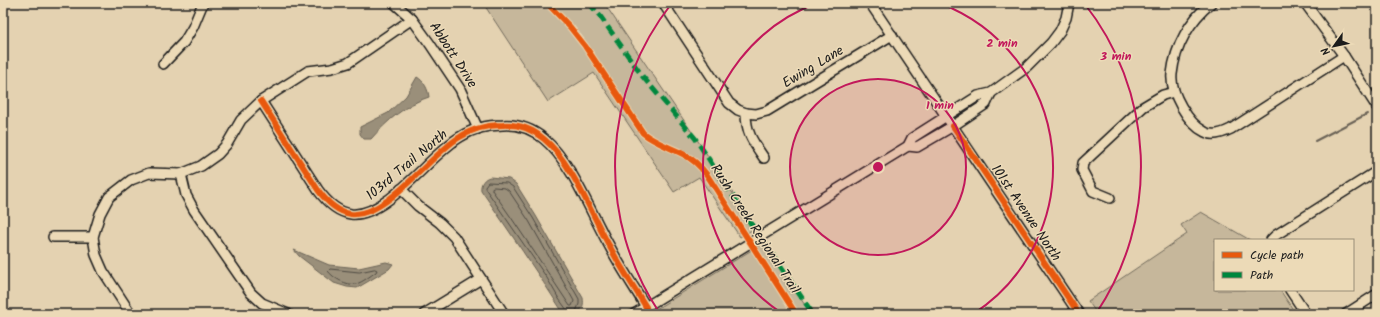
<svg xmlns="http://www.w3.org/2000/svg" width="1380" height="317" viewBox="0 0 1380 317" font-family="Kalam,sans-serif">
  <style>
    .green { fill: #c6b79b; stroke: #716a5c }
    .water { fill: #9a8f7a; stroke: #686154 }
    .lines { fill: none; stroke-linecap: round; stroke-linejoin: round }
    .shore { stroke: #4e4a42; stroke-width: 1 }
    .stream { stroke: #686154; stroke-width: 2 }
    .minor-casing { stroke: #1c1c1c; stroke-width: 12 }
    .minor { stroke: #ecdab7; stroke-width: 9 }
    .quiet { stroke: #00873e; stroke-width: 5; stroke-dasharray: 10 5; stroke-linecap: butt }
    .cycleway-casing { stroke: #ecdab7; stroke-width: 8 }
    .cycleway { stroke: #e8590c; stroke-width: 6 }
    .ring { fill: none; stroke: #c2185b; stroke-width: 2 }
    .labels { text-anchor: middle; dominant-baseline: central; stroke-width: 3; stroke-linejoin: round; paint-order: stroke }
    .street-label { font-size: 14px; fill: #1c1c1c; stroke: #ecdab7 }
    .centre { fill: #c2185b; stroke: #ecdab7; stroke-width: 2 }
    .ring-label { font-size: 12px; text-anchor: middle; font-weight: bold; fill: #c2185b; stroke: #ecdab7; stroke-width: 3; stroke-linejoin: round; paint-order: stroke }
  </style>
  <rect width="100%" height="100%" fill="#e4d2b1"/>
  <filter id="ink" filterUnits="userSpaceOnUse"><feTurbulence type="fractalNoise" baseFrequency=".025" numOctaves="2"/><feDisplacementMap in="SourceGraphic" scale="8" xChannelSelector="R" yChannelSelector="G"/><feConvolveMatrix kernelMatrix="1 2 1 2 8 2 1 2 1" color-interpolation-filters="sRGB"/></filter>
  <g filter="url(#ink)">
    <g class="green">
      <path d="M483,3H604L698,141L756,228L740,237L699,177L674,192L594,73L548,102Z"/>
      <path d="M1201,212L1250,240H1215V290H1280L1296,314H1097L1088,301L1187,234L1181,225Z"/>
      <path d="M763,243L811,314H648Z"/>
    </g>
    <g class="water">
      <path d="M417,77C424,81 428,89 429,97C406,104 387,121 371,139H364L360,134V127L388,113L406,96Z"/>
      <path d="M490,177L509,179L516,184L536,216L583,298C584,305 583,308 578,313L564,314C537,272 509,231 481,190C480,184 484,178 490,177Z"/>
      <path d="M294,250L329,265L359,268L386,262L393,264L389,269L357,288L347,287L334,283L299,256Z"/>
    </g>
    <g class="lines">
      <g class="shore">
        <path d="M494,187L505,188L509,191L529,221L569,292L574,301L572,306H570C544,267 519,228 492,190V188Z"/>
        <path d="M375,269L377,270L376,272C370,276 363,282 356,284C347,286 333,278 328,271L330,269L359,272Z"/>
        <path d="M568,314L567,310L559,299L547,278L485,188V186L488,182L507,183L513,187L533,218L579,299V304L575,314"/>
      </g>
      <path class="stream" d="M1315,141L1367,114"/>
      <defs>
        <g id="minor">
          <path d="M394,3L412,19L430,44L460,89L478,129"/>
          <path d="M663,3L729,103L738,110L746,113C746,133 753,142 764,158"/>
          <path d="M870,3L1079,314"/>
          <path d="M1211,3C1190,20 1175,46 1172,74C1170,92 1188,124 1205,132C1213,137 1223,133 1231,129L1344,56"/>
          <path d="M1305,3L1344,56L1377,107"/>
          <path d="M163,64L184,42L193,27L203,3"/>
          <path d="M261,101L318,190C326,201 337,212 351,214C387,218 430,154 460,137C472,129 488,125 503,125C518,124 532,129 544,139C572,162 592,216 610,247C621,268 634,287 646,307"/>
          <path d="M746,113L756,114L767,111L892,35"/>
          <path d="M908,146L917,147L953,126L986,104L991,93"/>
          <path d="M181,174L186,195L194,210L251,293L262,303L288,314"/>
          <path d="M401,189L418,206L440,223L454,237L504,314"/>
          <path d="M1110,198L1093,191L1082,170L1083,163L1143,107L1163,95L1174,92"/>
          <path d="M53,237H93"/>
          <path d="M1271,240L1276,235L1377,171"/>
          <path d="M1290,290L1306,314"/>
          <path d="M131,314L103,271L96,255L93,237L100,214L109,197L131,180L149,173L181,174L201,166L218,154L227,144L241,120L261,101L308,71L332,68L348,63L412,19"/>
          <path d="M424,314L481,279"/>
          <path d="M634,314L908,146L912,138L978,96L991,93L1027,67L1051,43L1060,31L1066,18L1069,3"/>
          <path d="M1346,314L1377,294"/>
        </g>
      </defs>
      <use href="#minor" class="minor-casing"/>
      <use href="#minor" class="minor"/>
      <g class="quiet">
        <path d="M589,3L600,16L643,77L695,138L757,233"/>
        <path d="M763,241L813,314"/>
      </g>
      <defs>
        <g id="cycleway">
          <path d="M547,3L570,27L585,46L643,133C655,143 670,147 683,154C693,159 701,167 707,175L796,314"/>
          <path d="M261,101L318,190C326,201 337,212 351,214C387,218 430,154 460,137C472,129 488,125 503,125C518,124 532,129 544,139C572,162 592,216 610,247C621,268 634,287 646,307"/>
          <path d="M953,126L1079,314"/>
        </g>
      </defs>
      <use href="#cycleway" class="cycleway-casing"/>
      <use href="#cycleway" class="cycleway"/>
    </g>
  </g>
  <circle cx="878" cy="167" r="88" fill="#c2185b" fill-opacity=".12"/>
  <g class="ring">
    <circle cx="878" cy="167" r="88"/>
    <path d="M783 314A175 175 0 0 1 817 3M939 3A175 175 0 0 1 973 314"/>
    <path d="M659 312A263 263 0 0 1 672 3M1084 3A263 263 0 0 1 1097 312"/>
  </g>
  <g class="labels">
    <g class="street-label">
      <text transform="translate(453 55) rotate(57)">Abbott Drive</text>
      <text transform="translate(813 67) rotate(-31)">Ewing Lane</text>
      <text transform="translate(407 165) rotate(-40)">103rd Trail North</text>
      <text transform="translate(1026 213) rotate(56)">101st Avenue North</text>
      <text transform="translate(755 229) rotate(57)">Rush Creek Regional Trail</text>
    </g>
  </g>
  <circle cx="878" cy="167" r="6" class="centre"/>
  <g class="ring-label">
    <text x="1002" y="47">2 min</text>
    <text x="1116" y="60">3 min</text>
    <text x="940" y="109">1 min</text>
  </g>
  <rect width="1380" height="317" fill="none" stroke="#ecdab7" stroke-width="16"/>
  <rect x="8" y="8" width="1364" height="301" fill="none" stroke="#1c1c1c" stroke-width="1.5" filter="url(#ink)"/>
  <rect x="1214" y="239" width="140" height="52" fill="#ecdab7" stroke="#998e79"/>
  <rect x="1222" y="252" width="20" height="6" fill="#e8590c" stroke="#998e79"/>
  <text x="1250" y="259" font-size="12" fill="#1c1c1c">Cycle path</text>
  <rect x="1222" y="272" width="20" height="6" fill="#00873e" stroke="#998e79"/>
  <text x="1250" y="279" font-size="12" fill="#1c1c1c">Path</text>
  <g transform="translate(1334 46) rotate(237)" stroke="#ecdab7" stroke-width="3" paint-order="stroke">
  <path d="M0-3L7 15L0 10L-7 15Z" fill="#1c1c1c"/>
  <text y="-6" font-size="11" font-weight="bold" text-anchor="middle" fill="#1c1c1c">N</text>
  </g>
</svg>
